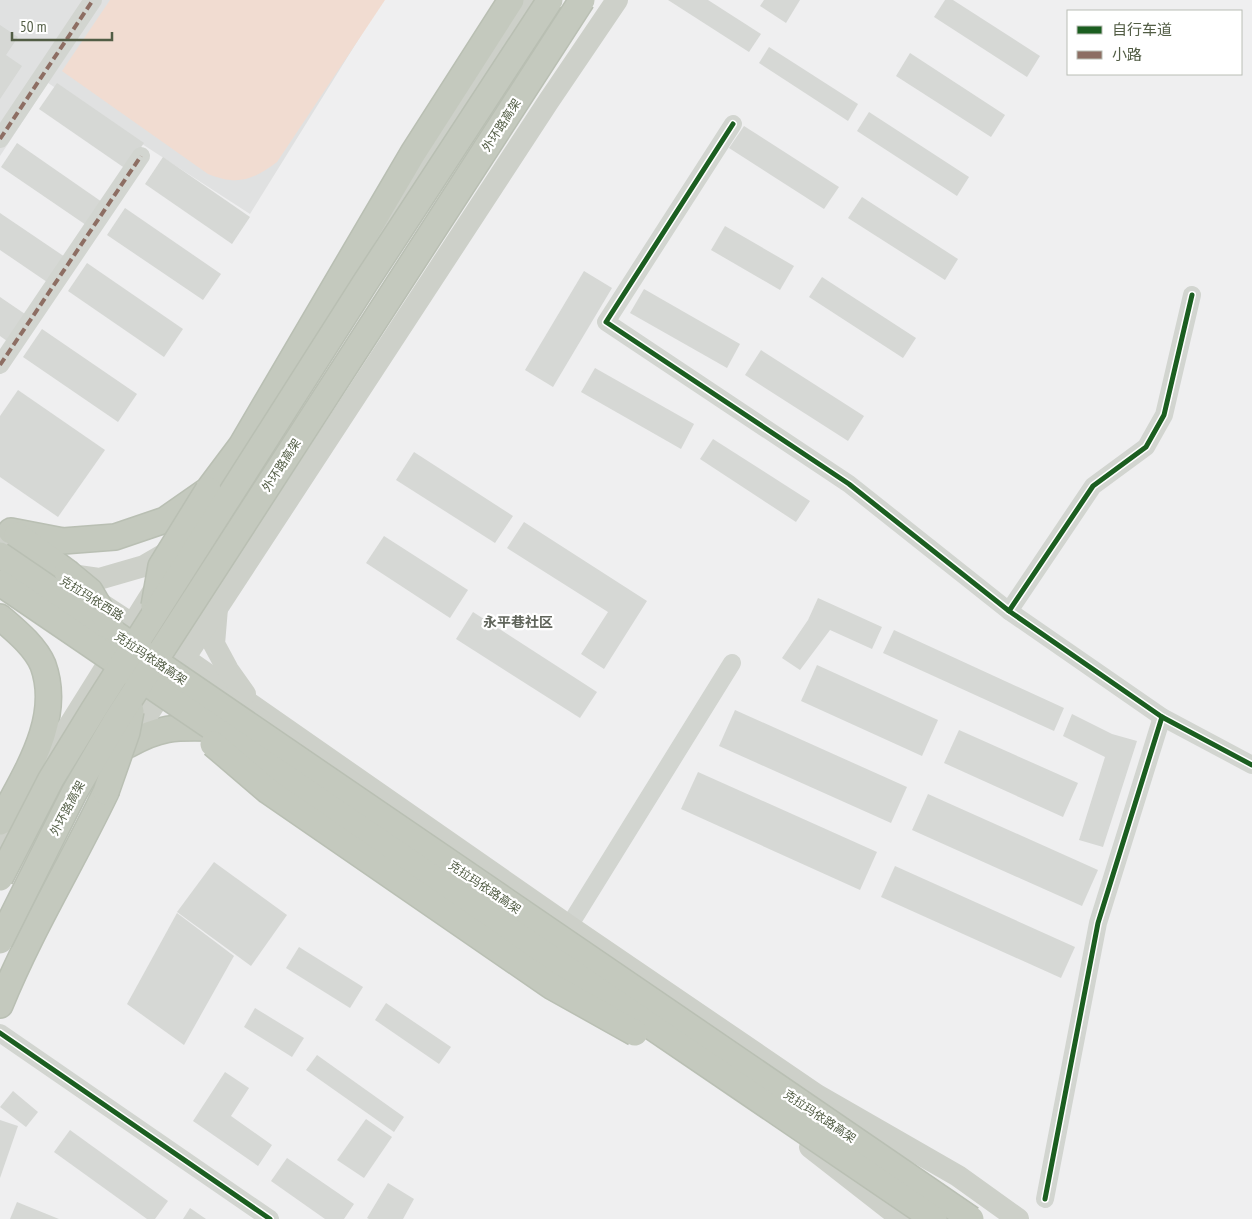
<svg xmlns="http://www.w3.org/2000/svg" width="1252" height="1219" viewBox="0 0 1252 1219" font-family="'PT Sans Narrow','Noto Sans SC',sans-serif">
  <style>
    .education { fill: #e0e1e1 }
    .garden { fill: #f1dcd1 }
    .building { fill: #d6d8d5 }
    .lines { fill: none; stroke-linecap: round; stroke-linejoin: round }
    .highway-casing { stroke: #b9bfb3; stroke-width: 28 }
    .minor { stroke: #d2d5d0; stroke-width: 18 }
    .major { stroke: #cdd0c9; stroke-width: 22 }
    .highway { stroke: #c4c9be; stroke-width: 25 }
    .highway-bridge-casing { stroke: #b9bfb3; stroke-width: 28; stroke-linecap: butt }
    .highway-bridge { stroke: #c4c9be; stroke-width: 25 }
    .quiet { stroke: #8d6e63; stroke-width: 4; stroke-dasharray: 8 4; stroke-linecap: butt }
    .cycleway-casing { stroke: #fff; stroke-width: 8 }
    .cycleway { stroke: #1b5e20; stroke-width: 5 }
    .labels { text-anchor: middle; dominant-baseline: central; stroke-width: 4.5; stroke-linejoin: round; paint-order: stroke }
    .street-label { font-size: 12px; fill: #525d45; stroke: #fff }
    .neighbourhood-label { font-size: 14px; font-weight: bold; fill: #5f645a; stroke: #fff }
  </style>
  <rect width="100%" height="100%" fill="#efeff0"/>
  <path class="education" d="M0,0H383L250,214L48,83L0,156Z"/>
  <path class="garden" d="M110,0H385L277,162C253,180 238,186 208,174L62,71Z"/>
  <g class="building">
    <path d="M668,0H708L761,34L749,52Z"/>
    <path d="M764,0H800L786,23L760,6Z"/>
    <path d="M945,0H953L1040,56L1027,77L934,17Z"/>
    <path d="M0,25L18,37L6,55L22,66L0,99Z"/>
    <path d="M769,47L858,104L848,121L759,63Z"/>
    <path d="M910,53L1005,115L991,137L896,76Z"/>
    <path d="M57,83L144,143L126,169L39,109Z"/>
    <path d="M869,112L969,177L957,196L857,131Z"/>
    <path d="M744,126L839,187L824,209L729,148Z"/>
    <path d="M17,143L102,202L86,225L1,167Z"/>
    <path d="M163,157L250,217L232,244L145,184Z"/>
    <path d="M862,197L958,259L945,280L848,218Z"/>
    <path d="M125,208L221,274L203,300L107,235Z"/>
    <path d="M0,213L65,257L47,282L0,250Z"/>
    <path d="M725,226L794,266L780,290L711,250Z"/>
    <path d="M87,263L183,329L164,357L68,291Z"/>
    <path d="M584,271L612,288L553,387L525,370Z"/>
    <path d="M822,277L916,338L903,358L809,297Z"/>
    <path d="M644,289L740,344L727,368L630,313Z"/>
    <path d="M0,297L25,314L7,341L0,336Z"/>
    <path d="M42,329L137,394L118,422L23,357Z"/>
    <path d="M761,350L864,416L848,441L745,375Z"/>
    <path d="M595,368L694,424L681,449L581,392Z"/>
    <path d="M18,390L105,450L58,517L0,477V416Z"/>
    <path d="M713,439L810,501L796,522L700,459Z"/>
    <path d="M414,452L513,516L495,543L396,480Z"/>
    <path d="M524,522L647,601L604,669L581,654L608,612L507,548Z"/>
    <path d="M384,536L468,590L450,618L366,563Z"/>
    <path d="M818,598L882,627L872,649L830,630L800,670L782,658L808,620Z"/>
    <path d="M473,612L597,692L580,718L456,639Z"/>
    <path d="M894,630L1064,708L1054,731L883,653Z"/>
    <path d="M817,665L938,720L922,756L801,701Z"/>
    <path d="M735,710L907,787L891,823L719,746Z"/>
    <path d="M1072,714L1112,734L1137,741L1103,847L1079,840L1105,757L1063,736Z"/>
    <path d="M959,730L1078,783L1063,817L944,763Z"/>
    <path d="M698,772L877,852L860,890L681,809Z"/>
    <path d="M928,794L1098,870L1082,906L912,830Z"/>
    <path d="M214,862L287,915L251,966L177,912Z"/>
    <path d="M895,866L1075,947L1061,978L881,897Z"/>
    <path d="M177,913L234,956L184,1045L127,1004Z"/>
    <path d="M299,947L363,987L350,1008L286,968Z"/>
    <path d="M386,1003L451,1047L439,1064L375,1020Z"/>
    <path d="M255,1008L304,1038L292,1057L244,1027Z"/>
    <path d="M317,1055L404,1117L394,1132L306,1070Z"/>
    <path d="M225,1072L249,1088L231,1116L272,1145L258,1166L193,1121Z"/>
    <path d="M13,1091L38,1112L26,1127L0,1107Z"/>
    <path d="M366,1119L392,1137L364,1178L337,1160Z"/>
    <path d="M0,1120L18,1126L0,1178Z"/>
    <path d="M70,1130L168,1201L155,1219H147L54,1152Z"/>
    <path d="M287,1158L354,1204L344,1219H325L271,1181Z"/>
    <path d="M388,1183L414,1199L403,1219H369L367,1218Z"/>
    <path d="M17,1202L59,1219H10Z"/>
    <path d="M190,1208L206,1219H183Z"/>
  </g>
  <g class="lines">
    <defs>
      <g id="highway">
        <path d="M11,531L63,541L115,537L165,520L208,490L241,446L413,153L511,0"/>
        <path d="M17,535L67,572"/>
        <path d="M0,617C15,630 35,646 43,665C63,720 24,775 0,822"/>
        <path d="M128,745C159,727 175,727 210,728"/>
        <path d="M0,1005C30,931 72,863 106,792"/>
      </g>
    </defs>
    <use href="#highway" class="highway-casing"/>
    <g class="minor">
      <path d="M733,124L606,322L849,484L1009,611L1162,717L1252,765"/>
      <path d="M0,139L93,0"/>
      <path d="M0,365L141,156"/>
      <path d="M1009,611L1093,486L1146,447L1164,415L1192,295"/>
      <path d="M569,926L732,663"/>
      <path d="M0,1033L270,1219"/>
      <path d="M1045,1199L1098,923L1162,717"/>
    </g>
    <g class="major">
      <path d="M376,238L527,0"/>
      <path d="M0,541L50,572"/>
      <path d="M64,574L99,579L144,566L175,548"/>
      <path d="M92,598L184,658L569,926L817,1095L958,1176L1018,1219"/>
      <path d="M217,608L214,644L228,670L245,694"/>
      <path d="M125,749L548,102L617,0"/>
      <path d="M0,846L22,801L159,582"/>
      <path d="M810,1147L902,1219"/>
    </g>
    <use href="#highway" class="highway"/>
    <defs>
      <g id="highway-bridge">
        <path d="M0,555L971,1219"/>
        <path d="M67,572L90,591L111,627"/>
        <path d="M0,583L934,1219"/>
        <path d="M154,606L161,566L208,490"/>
        <path d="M213,744L268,791L551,986L635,1033"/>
        <path d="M106,792L127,732L131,711"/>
        <path d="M0,878L51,779L94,709L365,283L550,0"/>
        <path d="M0,941L74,793L116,721L582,0"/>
      </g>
    </defs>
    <use href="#highway-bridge" class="highway-bridge-casing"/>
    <use href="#highway-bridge" class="highway-bridge"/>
    <g class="quiet">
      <path d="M0,139L93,0"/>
      <path d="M0,365L141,156"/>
    </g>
    <defs>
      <g id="cycleway">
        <path d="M733,124L606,322L849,484L1009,611L1162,717L1252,765"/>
        <path d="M1009,611L1093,486L1146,447L1164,415L1192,295"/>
        <path d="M0,1033L270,1219"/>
        <path d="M1045,1199L1098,923L1162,717"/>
      </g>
    </defs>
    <use href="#cycleway" class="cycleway-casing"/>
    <use href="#cycleway" class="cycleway"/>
  </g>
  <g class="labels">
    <g class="street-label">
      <text transform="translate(501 125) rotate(-57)">外环路高架</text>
      <text transform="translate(281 465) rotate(-57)">外环路高架</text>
      <text transform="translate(92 598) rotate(32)">克拉玛依西路</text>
      <text transform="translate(151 658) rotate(34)">克拉玛依路高架</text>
      <text transform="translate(67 808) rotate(-62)">外环路高架</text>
      <text transform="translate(485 887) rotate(34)">克拉玛依路高架</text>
      <text transform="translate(820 1116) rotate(34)">克拉玛依路高架</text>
    </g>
    <g class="neighbourhood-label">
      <text x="518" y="622">永平巷社区</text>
    </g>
  </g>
  <rect x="1067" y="10" width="175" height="65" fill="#ffffff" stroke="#babeb5"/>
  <rect x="1077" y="26" width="25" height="8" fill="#1b5e20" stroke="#babeb5"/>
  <text x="1112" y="35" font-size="15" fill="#525d45">自行车道</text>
  <rect x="1077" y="51" width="25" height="8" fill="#8d6e63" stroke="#babeb5"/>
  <text x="1112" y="60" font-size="15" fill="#525d45">小路</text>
  <path d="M12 32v8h100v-8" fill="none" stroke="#525d45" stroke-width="2.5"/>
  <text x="20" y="32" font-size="15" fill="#525d45" stroke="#ffffff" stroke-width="4" paint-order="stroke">50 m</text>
</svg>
